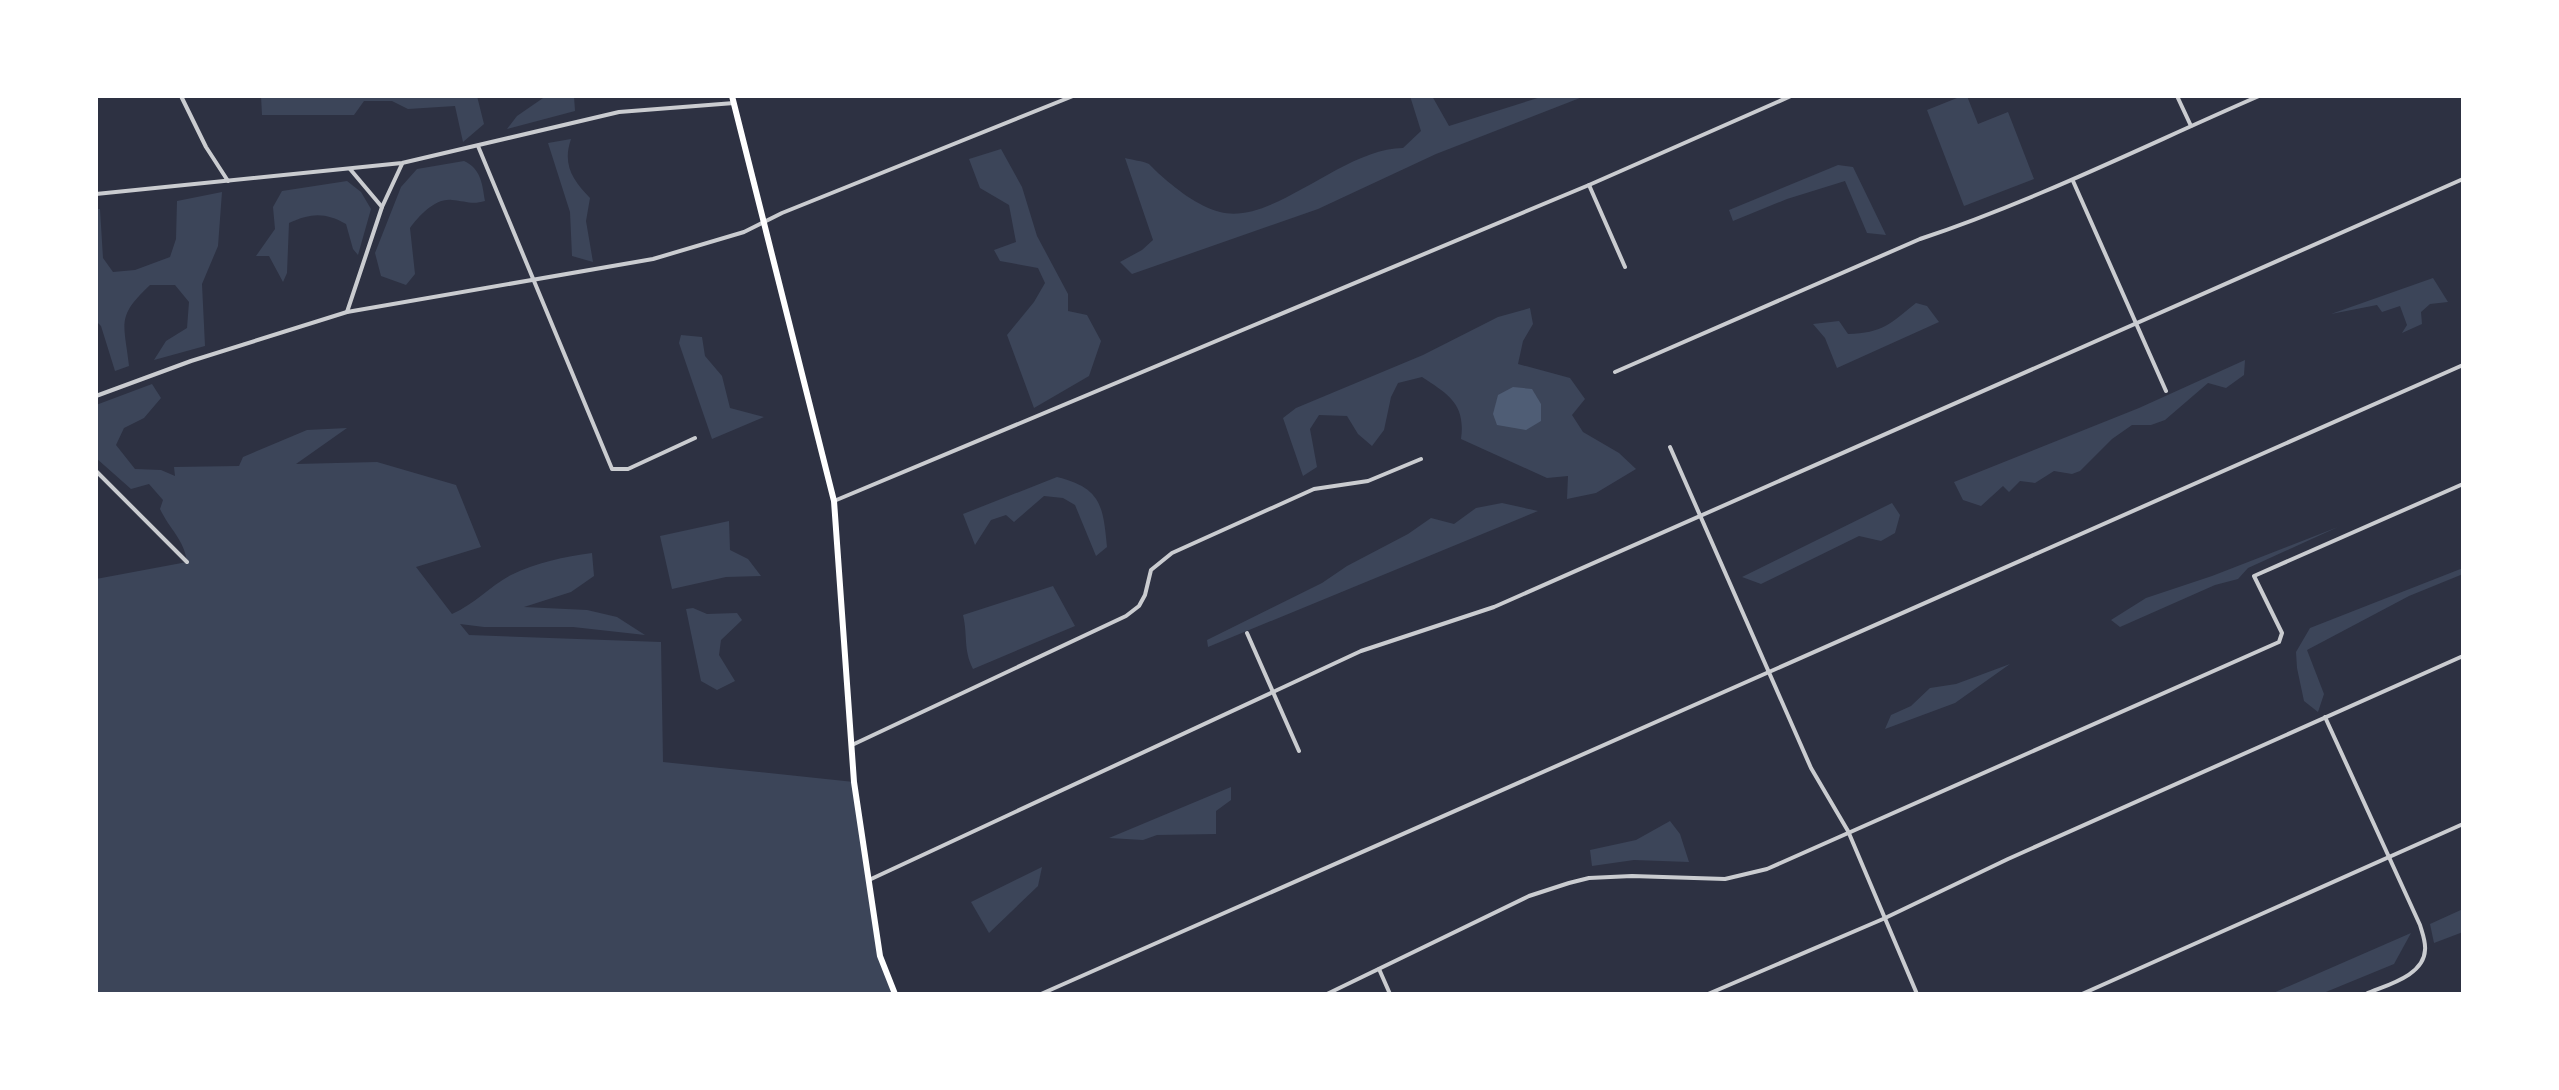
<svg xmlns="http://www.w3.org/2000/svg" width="2559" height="1090" viewBox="0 0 2559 1090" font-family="'PT Sans',sans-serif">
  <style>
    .green { fill: #3c4559 }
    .water { fill: #4f5d75 }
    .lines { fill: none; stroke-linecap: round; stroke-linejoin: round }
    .minor { stroke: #caccd0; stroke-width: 4 }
    .secondary { stroke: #fff; stroke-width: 6 }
  </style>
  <rect width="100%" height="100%" fill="#2d3142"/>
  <g class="green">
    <path d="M261,96H477L484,124L463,142L455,106L408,109L392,101H364L354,115H262Z"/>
    <path d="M546,96H574L575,111L507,129L517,116Z"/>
    <path d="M1410,96H1432L1449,126L1544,96H1585L1436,154L1318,209L1132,274L1120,262L1142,250L1153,240L1125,158C1132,160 1143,161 1149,164C1150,165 1157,172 1158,173C1175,188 1197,206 1220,212C1273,226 1343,148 1403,148L1421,131Z"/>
    <path d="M1962,96H1967L1978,124L2008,112L2034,179L1964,206L1927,110Z"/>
    <path d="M571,139C562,165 573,180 590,198L586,221L593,262L572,256L570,212L548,143Z"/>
    <path d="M1001,149L1022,187L1037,236L1068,294V311L1087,315L1101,341L1089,376L1034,408L1007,335L1034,302L1045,283L1038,268L1000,261L994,250L1016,242L1009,205L980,188L969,159Z"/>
    <path d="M464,161C481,169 482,183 485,201C472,205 465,201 452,200C435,198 419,216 410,228L415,274L406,285L381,276L375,253L401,187L417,169Z"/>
    <path d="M1838,165L1853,167L1886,235L1867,233L1845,181L1787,199L1733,221L1729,210Z"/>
    <path d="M347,181L361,192L371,209L358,255L353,249L346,224C325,212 311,213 289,223L287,273L283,282L269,256H256L275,229L273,207L282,191Z"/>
    <path d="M222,192L218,246L202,284L205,346L154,360L166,341L187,328L189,302L175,285H150C116,317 124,322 129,366L115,371L101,326L96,321V209H100L103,258L113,272L135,270L170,257L176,239L177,201Z"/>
    <path d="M2433,278L2448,302L2430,304L2421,312L2422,324L2402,333L2407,325L2400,306L2382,312L2377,305L2331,314Z"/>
    <path d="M1916,303L1927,306L1939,322L1837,368L1825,338L1813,324L1839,321L1848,334C1883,333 1890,324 1916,303Z"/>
    <path d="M1530,308L1533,324L1523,341L1518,364L1570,378L1585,399L1572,415L1583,432L1619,453L1636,469L1596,493L1567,499L1568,476L1547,478L1461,439C1466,404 1448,394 1422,377L1398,383L1391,397L1384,430L1372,446L1358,434L1347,416L1319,415L1310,429L1317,467L1303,476L1283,418L1296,408L1423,355L1498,317Z"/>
    <path d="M681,335L702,337L705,356L722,376L730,408L764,417L712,439L679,343Z"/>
    <path d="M2245,360L2244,375L2226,388L2208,383L2165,420L2151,425H2132L2112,439L2080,471L2072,474L2054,471L2035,483L2020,481L2009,492L2003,486L1981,506L1963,500L1954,482L2139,408Z"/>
    <path d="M152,384L161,398L144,418L124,428L116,445L135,469L161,470L175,476L174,467L239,466L243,457L307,430L347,428L296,464L377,462L456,485L481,547L416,567L452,614C475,604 490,586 511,575C537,562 564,557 592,553L594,576L571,592L524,607L587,610L617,617L645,635L573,627H484L460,624L469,635L661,642L663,762L854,782L880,956L895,994H96V579L187,562C184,539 170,530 160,509L163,500L149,484L131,489L96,458V405Z"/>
    <path d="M1057,477C1101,488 1103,505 1107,547L1096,556L1075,505L1063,498L1044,496L1014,522L1006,515L991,520L975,545L963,514Z"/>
    <path d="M1502,503L1538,511L1208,647L1207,640L1322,583L1347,566L1408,534L1431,518L1454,524L1476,508Z"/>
    <path d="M1892,503L1900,515L1895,533L1881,541L1859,536L1761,584L1742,577Z"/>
    <path d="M729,521L730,550L748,559L761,576L726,577L672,589L660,536Z"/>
    <path d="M2338,527L2248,568L2238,579L2215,585L2120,627L2111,620L2146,598L2212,576Z"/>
    <path d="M2463,568V574L2409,596L2307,650L2324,694L2318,712L2304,701L2297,668L2296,652L2310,628Z"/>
    <path d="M1053,586L1075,626L973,669C963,649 968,636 963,615Z"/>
    <path d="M693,608L707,614L737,613L742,620L721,640L719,655L735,681L717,690L701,681L686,609Z"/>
    <path d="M2010,664L1955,703L1885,729L1891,715L1911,706L1930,688L1956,684Z"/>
    <path d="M1231,787V800L1216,811V834L1157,835L1143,840L1109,838Z"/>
    <path d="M1670,821L1680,834L1689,862L1634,860L1592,866L1590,850L1636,840Z"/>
    <path d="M1042,867L1038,886L989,933L971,902Z"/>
    <path d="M2463,909V932L2434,943L2430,924Z"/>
    <path d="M2411,933L2394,964L2321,994H2271Z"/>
  </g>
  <path class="water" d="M1513,387L1532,389L1541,404V421L1526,430L1497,425L1493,414L1498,395Z"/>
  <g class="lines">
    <g class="minor">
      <path d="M181,96L206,147L228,181"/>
      <path d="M2177,96L2191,126"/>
      <path d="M478,146L612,469H628L695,438"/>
      <path d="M350,169L382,207"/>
      <path d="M2073,181L2166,391"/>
      <path d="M1589,185L1625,267"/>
      <path d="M96,194L402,163L619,112L734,103"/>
      <path d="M347,312L382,207L402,164"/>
      <path d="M1615,372L1920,239C2037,200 2146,145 2259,96"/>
      <path d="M96,396L191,361L347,312L653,259L744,232L782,213L1073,96"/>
      <path d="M1670,447L1811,768L1848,831L1917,994"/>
      <path d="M96,471L187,562"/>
      <path d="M834,501L1589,185L1791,96"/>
      <path d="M1247,633L1299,751"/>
      <path d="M2325,717L2420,925C2422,932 2426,942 2425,950C2424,976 2386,985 2366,994"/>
      <path d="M852,745L1126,616L1139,606L1145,595L1151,570L1172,553L1314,489L1368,481L1421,459"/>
      <path d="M869,880L1361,651L1494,607L2463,179"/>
      <path d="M1379,969L1390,994"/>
      <path d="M1041,994L2463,365"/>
      <path d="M1327,994L1529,896L1569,883L1589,878L1632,876L1725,879L1767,869L2279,642L2282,633L2254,576L2463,484"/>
      <path d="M1708,994L1883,919L2008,859L2463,656"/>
      <path d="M2082,994L2463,824"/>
    </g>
    <path class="secondary" d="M732,96L834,501L854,782L880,956L895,994"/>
  </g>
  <rect width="2559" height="1090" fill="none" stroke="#ffffff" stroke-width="196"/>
</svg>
